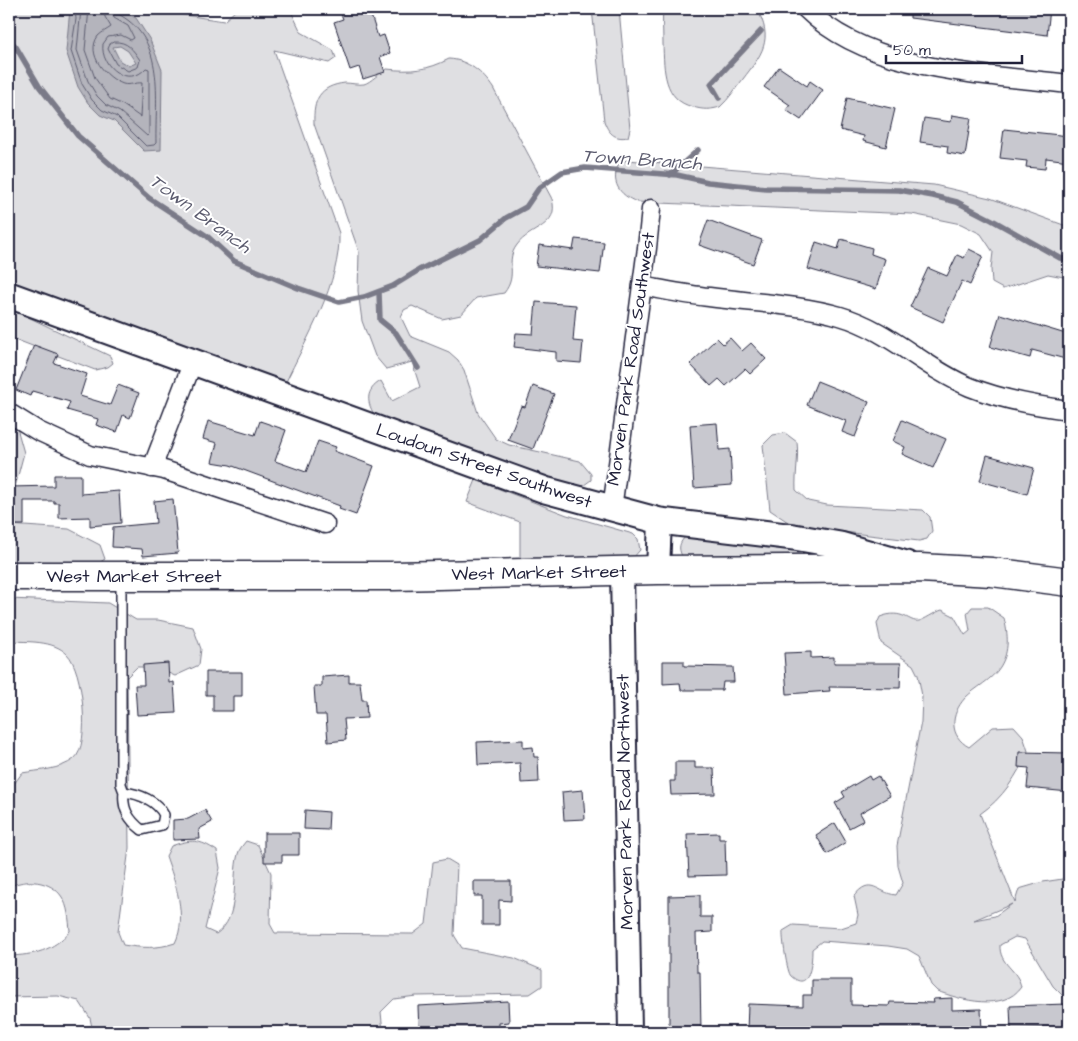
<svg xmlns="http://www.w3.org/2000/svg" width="1078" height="1041" viewBox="0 0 1078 1041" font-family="'Architects Daughter',sans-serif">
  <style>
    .green { fill: #dfdfe2; stroke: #80808e; fill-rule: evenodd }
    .water { fill: #b4b4bc; stroke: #7a7a88; fill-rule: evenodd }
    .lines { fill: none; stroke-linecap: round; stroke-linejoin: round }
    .shore { stroke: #5c5c6f; stroke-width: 1 }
    .stream { stroke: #7a7a88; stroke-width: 5.5 }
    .building { fill: #c8c8cf; stroke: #22223b }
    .service-casing { stroke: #22223b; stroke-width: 12 }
    .minor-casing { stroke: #22223b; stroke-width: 21 }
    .tertiary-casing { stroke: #22223b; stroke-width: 26 }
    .secondary-casing { stroke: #22223b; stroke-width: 29 }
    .primary-casing { stroke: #22223b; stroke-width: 31 }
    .service { stroke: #fff; stroke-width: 9 }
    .minor { stroke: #fff; stroke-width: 18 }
    .tertiary { stroke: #fff; stroke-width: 22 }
    .secondary { stroke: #fff; stroke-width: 25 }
    .primary { stroke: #fff; stroke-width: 28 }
    .labels { text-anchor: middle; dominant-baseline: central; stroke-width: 4; stroke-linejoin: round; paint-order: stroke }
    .street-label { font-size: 18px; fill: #22223b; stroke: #fff }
    .water-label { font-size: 19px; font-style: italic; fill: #5c5c6f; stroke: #fff }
  </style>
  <rect width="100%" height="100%" fill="#fff"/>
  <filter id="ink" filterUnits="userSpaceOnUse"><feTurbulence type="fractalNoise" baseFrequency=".02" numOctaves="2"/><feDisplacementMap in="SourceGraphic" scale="10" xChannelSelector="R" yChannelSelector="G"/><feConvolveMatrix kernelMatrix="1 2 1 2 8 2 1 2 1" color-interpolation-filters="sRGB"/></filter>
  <g filter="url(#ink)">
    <g class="green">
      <path d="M9,9H160L178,14L224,21L237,9H290L301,32L333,50L336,58L329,63L274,50L339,233C341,282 306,339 285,384L9,285Z"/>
      <path d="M592,9H619L630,129L628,137C614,140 608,132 604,121Z"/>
      <path d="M663,9H757C774,40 762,54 743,79C735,89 729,99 720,107C710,110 703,110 693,107C663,100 664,69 663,44C663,32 662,20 663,9Z"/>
      <path d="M449,59C468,60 483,73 493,88L552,199C560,227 530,227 517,245C504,262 519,274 504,293L476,298L461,315L442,319L412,306L404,310L401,317L410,336L449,352L458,360L464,370L478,413L496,439L509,445L580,461L591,474V480L580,488L376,417C366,403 365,390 381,381L392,401L420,387L412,362L386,369L375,356L362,321L358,291L359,252L314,124C313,100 319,86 345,83C351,83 359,85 364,84C371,82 380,72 387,69C411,72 428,70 449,59Z"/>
      <path d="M627,160L934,185L990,198L1069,227V278L1048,274L1003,289L992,283L991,269L993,252L981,234L961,224L912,214L637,202C619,195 610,182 619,163Z"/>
      <path d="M9,308L110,356L113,363L108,367L95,370L9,337Z"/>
      <path d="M9,425L17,428L24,453L15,487H9Z"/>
      <path d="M785,433L797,442C799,458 795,474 796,490L808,501L827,505L923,510L930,517L932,531L927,539L919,541L794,526L770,510L763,445L773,435Z"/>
      <path d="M476,480L567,515L633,534L638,539L640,550L632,559L520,562V522L467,502Z"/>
      <path d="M9,525L69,529L100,545L105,559L100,562L9,561Z"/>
      <path d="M686,536L798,547L853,559L682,556C678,548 679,543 686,536Z"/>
      <path d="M9,599L108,603L136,620H158L193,627L201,649L199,665L175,676L155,667H137L127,677L129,848L118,932L123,945C142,948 157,949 175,943C188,917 175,882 166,856L171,846C191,839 199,839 217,851L220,868L205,929L216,934C241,917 231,880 238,854C239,849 243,845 246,841L258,845L271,873L270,924L275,933L413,934L426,924L433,862L447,859L457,865L454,935L462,948L514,958L542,970V986L530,994L416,996L394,999L381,1012L383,1032H93L90,1018L79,1001L58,996L9,997V956C34,955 53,951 70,931C69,920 68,906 62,897C51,880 25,878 9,887V797L14,784L22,773C39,770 60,770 74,759C91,745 83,669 67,654C53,640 28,642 9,641Z"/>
      <path d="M972,607H988L1004,618C1008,634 1010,651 1000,667C992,680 976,687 965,698C950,715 949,736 969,747L993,727L1014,726L1023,736L1028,751C1017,776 1003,798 980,814L1015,902L1019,889L1043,882L1069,878V1002L1053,986L1025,939L1015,937L1000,945C999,965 1018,969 1021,987C1004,1012 961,1000 937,991L931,985L919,956L907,949L888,946L822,941L812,949C812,959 811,994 791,976C787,973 782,936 783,931L793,925L841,928L856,923L858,915L854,896C871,875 877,893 896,895L903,883L898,866L897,846L921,722L922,696L918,675L913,665L881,643L877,624L880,617C903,608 909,623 919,621C924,620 935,612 942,610L954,616L965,635L970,631L967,613ZM1012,904L995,916L974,920Z"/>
    </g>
    <path class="water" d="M70,9H119L136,18L150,40L162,70L161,150L144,151L114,121L100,115L88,103L78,87L66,51ZM120,46L128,51L136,63L129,66L120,61L113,47Z"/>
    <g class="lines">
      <g class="shore">
        <path d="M75,9L76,19L71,51L82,84L92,100L102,110L117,117L146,146L154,145L156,143C155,98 166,41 120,15L118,9"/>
        <path d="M81,9L77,50L88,81L97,96L106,105L120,112L147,136L149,134V69L146,68C129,88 100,68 103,44L108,37L121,35L131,40L134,38L128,26L114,18L111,9"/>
        <path d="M89,9L85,50L95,78L110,99L123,105L140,117L142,83C136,82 130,86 123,84C106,78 85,54 98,36C102,32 107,30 111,27L105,17L104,9"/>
        <path d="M114,42C128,41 133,50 140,60L138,67L128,71L116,64L108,49L110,44Z"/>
      </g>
      <g class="stream">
        <path d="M9,39L16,47L39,86L78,136L149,198L207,236L234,261L298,288L339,302L364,297L393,286L419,270L480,240L506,218L526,207L539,188L562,172L585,168L677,175L708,182L766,188L899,190L933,196L957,202L992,220L1060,258L1069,260"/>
        <path d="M719,98L711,84L761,31"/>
        <path d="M670,175L698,150"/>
        <path d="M379,292L380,320L396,333L418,368"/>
      </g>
    </g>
    <g class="building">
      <path d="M339,9H369L378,37L384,35L390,53L380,57L385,72L363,79L359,67L350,70L334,22L343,19Z"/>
      <path d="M910,9H1050L1047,35L910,18Z"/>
      <path d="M779,67L807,86L810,81L823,90L801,120L786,110L790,105L764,87Z"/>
      <path d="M847,98L895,109L886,147L863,141L864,136L840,130Z"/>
      <path d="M952,115L971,118L965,156L947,153L948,146L920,142L924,118L951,122Z"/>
      <path d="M1004,129L1069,136V161L1046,158L1045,169L1026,167L1027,161L1000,158Z"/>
      <path d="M708,220L762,240L753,264L699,245Z"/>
      <path d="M575,239L604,242L600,273L536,266L539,245L573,250Z"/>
      <path d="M841,239L872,248L871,254L885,259L876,289L808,269L816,242L838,249Z"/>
      <path d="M969,249L983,256L970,285L962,281L943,322L910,307L928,268L947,276L957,255L964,258Z"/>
      <path d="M536,302L576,305L573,341L583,342L581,363L556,361V352L514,347L516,333L533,334Z"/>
      <path d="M1000,314L1069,335V360L1032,350L1030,358L990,347Z"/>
      <path d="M717,338L723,344L730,338L742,351L751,343L766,359L750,374L745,369L726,386L719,379L711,386L690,364Z"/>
      <path d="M34,345L58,354L54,363L87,374L80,396L110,405L118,385L139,393L130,418L123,415L117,432L96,425L98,419L67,410L70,402L32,391L30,396L16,390Z"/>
      <path d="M817,381L869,402L855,437L842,432L846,421L807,405Z"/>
      <path d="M533,386L554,394L533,449L508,440L521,406L525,407Z"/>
      <path d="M902,420L946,439L933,468L902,454L905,447L893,441Z"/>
      <path d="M208,421L255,435L260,421L286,430L275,461L306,472L318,441L336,447L334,451L374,466L356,515L339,509L340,506L230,465L212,462L217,443L203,439Z"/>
      <path d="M717,423L719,450L730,449L732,485L694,488L690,425Z"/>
      <path d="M987,455L1034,468L1027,494L980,481Z"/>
      <path d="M54,475H81V494L119,491L121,523L90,526V517L59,518V503H54V501H24V525H9V487L54,486Z"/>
      <path d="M173,499L178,553L143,556L142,549L112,547L113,527L156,523L154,501Z"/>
      <path d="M811,652V658L834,657V663H901L900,688L829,687L830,691L787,694L784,653Z"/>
      <path d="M663,661H684V666L733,667L734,682H723L722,690H681L680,683L663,684Z"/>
      <path d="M168,663L169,683L174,682L176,713L137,715L135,685H144L143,665Z"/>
      <path d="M206,672H242V696H233V711H213V695H206Z"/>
      <path d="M349,675V682H360L362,700H366L367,718L344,719L346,740L328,742L326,715H316L314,686H322V677Z"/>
      <path d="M523,740V748L533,747L534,757H538L539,782L521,783L520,763L478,765L477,742Z"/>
      <path d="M1019,752L1069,753V792L1027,788L1029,768L1018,767Z"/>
      <path d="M675,762H695V768H714L715,794L671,795L670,781H675Z"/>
      <path d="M869,776L871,780L878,776L890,796L860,813L864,820L849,828L835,803L845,797L842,792Z"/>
      <path d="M583,790L585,819L564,820L562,792Z"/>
      <path d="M205,810L212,822L199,829L200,839L173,840V820L188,819Z"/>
      <path d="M305,810L329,812L328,830L304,829Z"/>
      <path d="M835,823L846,842L827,854L816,835Z"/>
      <path d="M264,833H299V855H282V862H264Z"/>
      <path d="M719,833V839H725L726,875L689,876L687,834Z"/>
      <path d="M474,881H511V901L499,900V925H482V896H474Z"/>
      <path d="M700,895V917H712V932L696,933L697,972H700L701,1032H669V896Z"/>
      <path d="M812,980H851V1005L889,1006L890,1002L934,1003L933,999L952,998V1010L981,1009L982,1032H747L748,1004L803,1006V995H812Z"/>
      <path d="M508,1001L509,1022L499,1023V1032H419L418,1006Z"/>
      <path d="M1066,1004L1067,1027L1011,1030L1010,1006Z"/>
    </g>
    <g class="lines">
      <defs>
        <path id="service" d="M121,578V784L124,792C140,794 157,801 164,815L162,825L142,830C129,820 122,809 124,792"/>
        <g id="minor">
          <path d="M806,9C870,72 984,74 1069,84"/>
          <path d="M642,286C665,290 687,295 709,297C753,303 798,304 840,316C889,330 924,368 970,387C1000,399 1037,406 1069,410"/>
          <path d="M9,413L38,431L90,455L164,470L325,524"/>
          <path d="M152,468L192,364"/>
          <path d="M612,509L647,248L651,209"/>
        </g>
        <g id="tertiary">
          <path d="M658,570L660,521"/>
          <path d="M622,571L630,1032"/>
        </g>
        <path id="secondary" d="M9,295L545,490L660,521L794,537L840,545L906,564"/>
        <path id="primary" d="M9,576H394L658,570L920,568L992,572L1069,582"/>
      </defs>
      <use href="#service" class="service-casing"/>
      <use href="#minor" class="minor-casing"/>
      <use href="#tertiary" class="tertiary-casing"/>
      <use href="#secondary" class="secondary-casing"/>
      <use href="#primary" class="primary-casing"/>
      <use href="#service" class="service"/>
      <use href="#minor" class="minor"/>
      <use href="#tertiary" class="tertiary"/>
      <use href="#secondary" class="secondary"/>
      <use href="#primary" class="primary"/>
    </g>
  </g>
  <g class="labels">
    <g class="street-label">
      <text transform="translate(631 359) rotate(-82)">Morven Park Road Southwest</text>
      <text transform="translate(484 466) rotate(19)">Loudoun Street Southwest</text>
      <text transform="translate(539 573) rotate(-1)">West Market Street</text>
      <text x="134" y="576">West Market Street</text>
      <text transform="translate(625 802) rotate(-91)">Morven Park Road Northwest</text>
    </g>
    <g class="water-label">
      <text transform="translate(642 160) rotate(4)">Town Branch</text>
      <text transform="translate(200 214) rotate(36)">Town Branch</text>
    </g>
  </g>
  <rect width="1078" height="1041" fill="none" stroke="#fff" stroke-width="30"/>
  <rect x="15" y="15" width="1048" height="1011" fill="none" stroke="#22223b" stroke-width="2" filter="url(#ink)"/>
  <path d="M886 55v8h136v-8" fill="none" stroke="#22223b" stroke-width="2.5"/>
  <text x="893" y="55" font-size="15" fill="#22223b" stroke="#ffffff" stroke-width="4" paint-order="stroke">50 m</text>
</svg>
